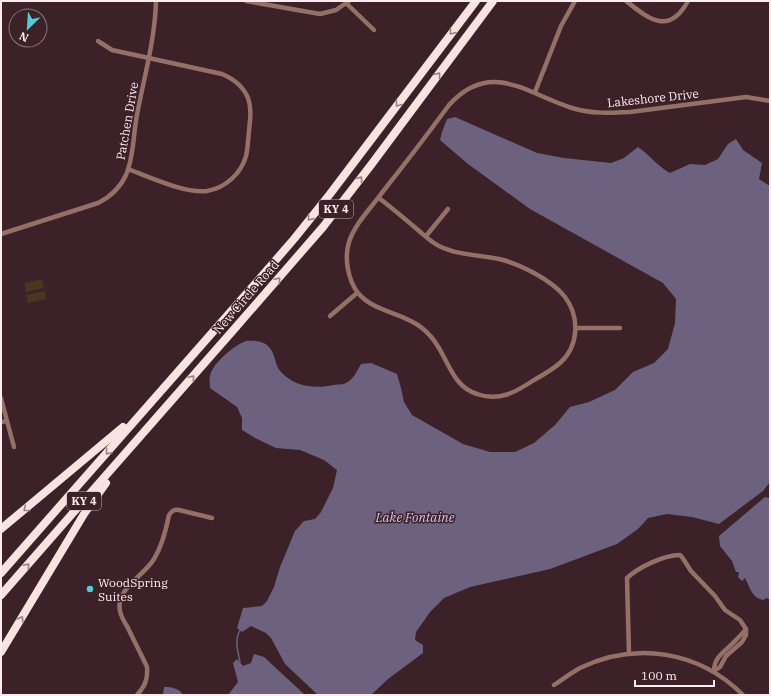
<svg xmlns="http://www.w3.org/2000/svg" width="771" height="696" viewBox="0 0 771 696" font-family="'IBM Plex Serif',serif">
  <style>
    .green { fill: #493520 }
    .water { fill: #6c627f }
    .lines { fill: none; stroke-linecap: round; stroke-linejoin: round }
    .stream { stroke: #6c627f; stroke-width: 1.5 }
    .minor { stroke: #947067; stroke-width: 4.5 }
    .motorway { stroke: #f7e4e0; stroke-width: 8 }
    .oneway { stroke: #9a8284 }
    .poi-dot { fill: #53cbda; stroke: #3c2128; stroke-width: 1.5 }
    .labels { text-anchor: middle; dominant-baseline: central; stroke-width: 3; stroke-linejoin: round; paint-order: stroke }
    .shield { fill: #3c2128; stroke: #c4afb3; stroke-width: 1 }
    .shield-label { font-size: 11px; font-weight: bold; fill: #feecef }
    .street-label { font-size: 12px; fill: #feecef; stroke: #3c2128 }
    .poi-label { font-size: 12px; fill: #feecef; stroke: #3c2128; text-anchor: start }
    .water-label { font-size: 13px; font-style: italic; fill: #d5c2f8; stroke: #3c2128 }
  </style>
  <rect width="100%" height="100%" fill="#3c2128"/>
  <g class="green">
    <path d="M42,279L44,288L26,292L24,283Z"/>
    <path d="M45,291L46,299L28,303L26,295Z"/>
  </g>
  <g class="water">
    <path d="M455,117L537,153L564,158L611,163L624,158L638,147C650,155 657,166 670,173L690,164L705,165L718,159L728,144L736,139L743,150L762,163L759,179L770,186V482L763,491L719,524L692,517L667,514L648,518L638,529L617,544L550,569L470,587L444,598L430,612L416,632L415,640L423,645V653L388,679L371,695H318L285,664L271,638L266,633L251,626L242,632L237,628L243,608L262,606L267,601L274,587L280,567L295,531L304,521L315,519L321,512L333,488L337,470L324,460L300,450L276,448L255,438L242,430V418L237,407L210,388C210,385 209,380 210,376C212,364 234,345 246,341C253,340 261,341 267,345C276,352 274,365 281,372C295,387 315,389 334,385C338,384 343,385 346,383C353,380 357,371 361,364L371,363L397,374L401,388L404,402L412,415L463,444L490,452H515L534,443L555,425L570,407L589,402L615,390L633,372L654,363L668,349L675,323L676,299L663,283L530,209L468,164L440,140L442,132L447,119Z"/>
    <path d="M765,497L770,498V600L767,598L763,600C751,597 750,587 745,578L742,581L738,577L739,572H736L732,561L720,546L719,536Z"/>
    <path d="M254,654L264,657L305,695H228L238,682L233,663L237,659L243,666L251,663Z"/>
    <path d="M164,687C172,687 179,688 183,695H163Z"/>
  </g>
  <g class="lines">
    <path class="stream" d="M240,662C238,651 234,641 240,630"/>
    <g class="minor">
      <path d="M246,1L320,14L336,10L349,1"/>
      <path d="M626,1C649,19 669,36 688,1"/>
      <path d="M347,4L374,30"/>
      <path d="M98,41L112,50L222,74C234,79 243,86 248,98C252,109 250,120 249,131C248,139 248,148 246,156C241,174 225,188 207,191C186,194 149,177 128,169"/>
      <path d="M535,92L561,26L575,1"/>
      <path d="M379,198C392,208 405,219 418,230C424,235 431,242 439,246C457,255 479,255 499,259C520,264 552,280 565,297C580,317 579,346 560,363C552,370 543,375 534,380C516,392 499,402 477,394C454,387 449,363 437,345C433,338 428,333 422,328C403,312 375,313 358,293C348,280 344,258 349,242C355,224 370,209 381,194C404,165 427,135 449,105C491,59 527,94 572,108C591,114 611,113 630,112L746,97L770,101"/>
      <path d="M1,234L98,203C110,197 120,188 126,175C134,157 133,135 137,115C144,77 155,40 156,1"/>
      <path d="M426,236L448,209"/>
      <path d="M330,316L357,293"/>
      <path d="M576,328H620"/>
      <path d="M1,398L7,421"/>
      <path d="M1,422L7,421L14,447"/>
      <path d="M629,654L627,578C639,567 664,555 680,555L682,557L691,571L715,596L725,610L740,620L746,629V635L742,642L726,656L720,667L714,671"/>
      <path d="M714,671C714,656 726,651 735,641C739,637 743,633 746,629"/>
      <path d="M554,685C563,679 571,673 580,668C636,641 699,651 743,695"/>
      <path d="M137,695C145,686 148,679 147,667C141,654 134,641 128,628C125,623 121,617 120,611C115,589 144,576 154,559C162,546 166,530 169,515C172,511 174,509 179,510L212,518"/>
    </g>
    <g class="motorway">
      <path d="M1,529L123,427"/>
      <path d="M1,573L248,292L294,239L330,194L476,1"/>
      <path d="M1,595L236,327L323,227L371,165L493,1"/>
      <path d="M1,652L84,514L106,483"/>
    </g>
  </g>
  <defs><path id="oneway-chevron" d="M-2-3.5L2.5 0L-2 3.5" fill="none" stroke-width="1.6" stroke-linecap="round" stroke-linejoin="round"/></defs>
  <g class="oneway">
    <use href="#oneway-chevron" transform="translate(452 32) rotate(127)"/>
    <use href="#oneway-chevron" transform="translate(438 75) rotate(-53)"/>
    <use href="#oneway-chevron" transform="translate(398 104) rotate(127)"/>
    <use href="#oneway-chevron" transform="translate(360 179) rotate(-52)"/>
    <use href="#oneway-chevron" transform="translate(310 218) rotate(129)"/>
    <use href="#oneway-chevron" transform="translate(278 280) rotate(-49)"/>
    <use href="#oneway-chevron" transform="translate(192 378) rotate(-49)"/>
    <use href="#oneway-chevron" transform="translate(108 452) rotate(131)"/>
    <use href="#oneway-chevron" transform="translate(26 509) rotate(141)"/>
    <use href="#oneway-chevron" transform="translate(27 566) rotate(-49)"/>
    <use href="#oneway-chevron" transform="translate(21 619) rotate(-59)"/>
  </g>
  <circle class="poi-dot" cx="90" cy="589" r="4"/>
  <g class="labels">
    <g class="shield">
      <rect x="319" y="200" width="34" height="18" rx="3"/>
      <rect x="67" y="492" width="34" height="18" rx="3"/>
    </g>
    <g class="shield-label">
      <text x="336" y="209">KY 4</text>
      <text x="84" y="501">KY 4</text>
    </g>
    <g class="street-label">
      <text transform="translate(653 98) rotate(-6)">Lakeshore Drive</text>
      <text transform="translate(127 121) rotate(-80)">Patchen Drive</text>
      <text transform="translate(246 297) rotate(-49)">New Circle Road</text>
    </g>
    <g class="poi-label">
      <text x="98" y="582">WoodSpring<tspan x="98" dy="14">Suites</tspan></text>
    </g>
    <g class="water-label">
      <text x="415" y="517">Lake Fontaine</text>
    </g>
  </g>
  <rect width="771" height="696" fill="none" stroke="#feecef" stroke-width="4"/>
  <g transform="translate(28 28) rotate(205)"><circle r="19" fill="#3c2128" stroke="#8a7278"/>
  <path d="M0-3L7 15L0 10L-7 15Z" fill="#53cbda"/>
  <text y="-6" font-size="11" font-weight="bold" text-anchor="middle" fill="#feecef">N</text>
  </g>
  <path d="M635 680v6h79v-6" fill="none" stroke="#feecef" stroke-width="2"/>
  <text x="641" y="680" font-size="12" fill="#feecef" stroke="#3c2128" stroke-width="3" paint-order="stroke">100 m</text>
</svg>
